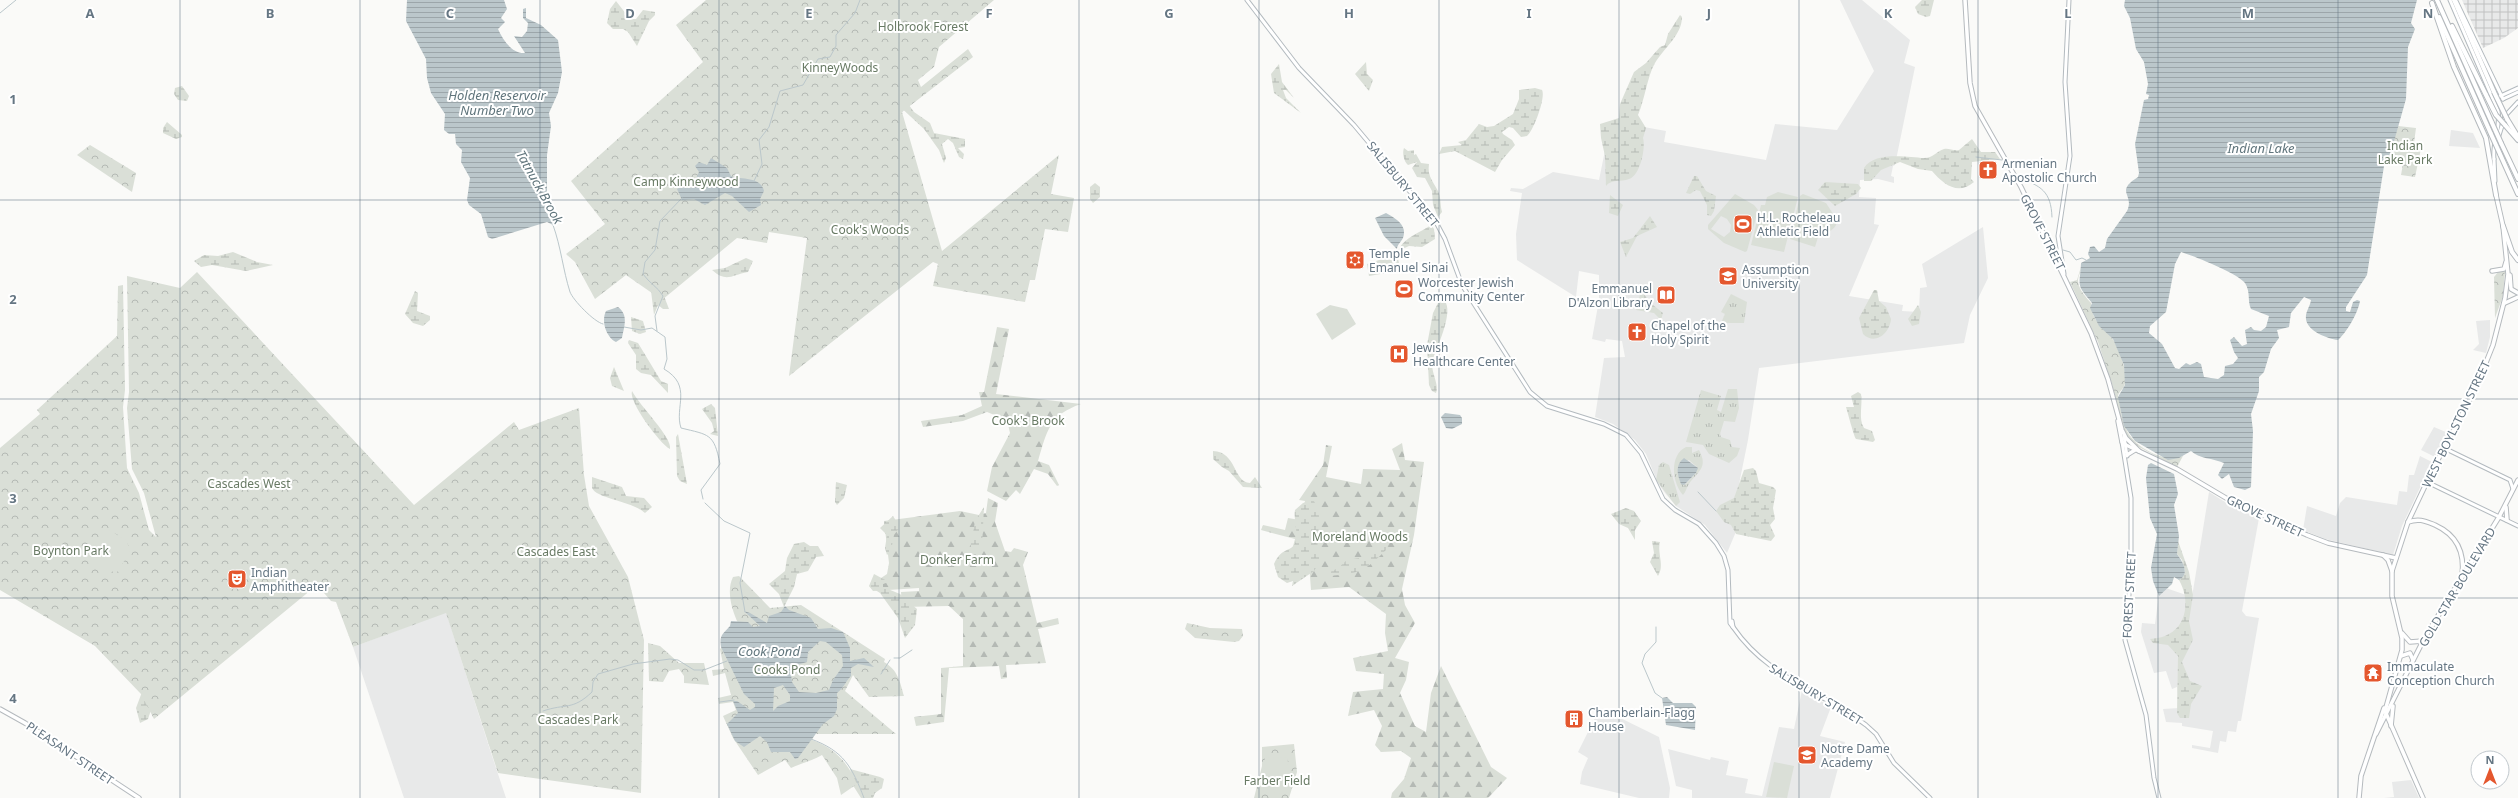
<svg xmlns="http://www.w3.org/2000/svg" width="2518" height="798" viewBox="0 0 2518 798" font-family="'Noto Sans',sans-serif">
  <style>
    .built { fill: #e8e9e9 }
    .industrial { fill: url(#industrial-grid) }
    .grass { fill: url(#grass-tufts); fill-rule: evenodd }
    .forest { fill: url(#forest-firs) }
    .wetland { fill: url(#wetland-marsh) }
    .park { fill: url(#park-crowns) }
    .pitch { fill: #dadfd7; fill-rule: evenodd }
    .water { fill: url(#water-rules); fill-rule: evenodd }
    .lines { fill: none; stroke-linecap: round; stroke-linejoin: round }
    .stream { stroke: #bbc7cb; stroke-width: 1 }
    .secondary-casing { stroke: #b3babf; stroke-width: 5 }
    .primary-casing { stroke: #b5babe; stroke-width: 5.5 }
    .motorway-casing { stroke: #b4b9bd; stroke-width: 6 }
    .secondary { stroke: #fff; stroke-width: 3 }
    .primary { stroke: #fff; stroke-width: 3.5 }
    .motorway { stroke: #fff; stroke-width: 4 }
    .motorway-bridge-casing { stroke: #b4b9bd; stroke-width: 6; stroke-linecap: butt }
    .motorway-bridge { stroke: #fff; stroke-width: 4 }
    .grid { fill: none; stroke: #657683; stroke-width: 1; stroke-opacity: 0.55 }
    .labels { text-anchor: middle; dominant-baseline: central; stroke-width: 4; stroke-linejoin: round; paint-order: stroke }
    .park-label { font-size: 12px; fill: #687a64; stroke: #fff }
    .poi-label { font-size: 12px; fill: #657683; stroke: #fff; text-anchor: start }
    .street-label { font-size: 12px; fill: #657683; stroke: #fff }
    .water-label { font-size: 13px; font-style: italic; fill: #60757c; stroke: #fff }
    .grid-label { font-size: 13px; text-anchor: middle; font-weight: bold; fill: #657683; stroke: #fff; stroke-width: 4; stroke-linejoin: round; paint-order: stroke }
  </style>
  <defs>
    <pattern id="industrial-grid" width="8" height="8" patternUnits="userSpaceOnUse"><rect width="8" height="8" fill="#e8e9e9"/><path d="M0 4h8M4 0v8" fill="none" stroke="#c0c1c2"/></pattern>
    <pattern id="grass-tufts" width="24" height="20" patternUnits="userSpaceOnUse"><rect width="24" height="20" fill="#dadfd7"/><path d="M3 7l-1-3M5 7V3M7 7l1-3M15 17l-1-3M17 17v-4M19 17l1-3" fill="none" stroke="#b4b9b4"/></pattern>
    <pattern id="forest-firs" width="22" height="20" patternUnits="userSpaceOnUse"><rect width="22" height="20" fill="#dadfd7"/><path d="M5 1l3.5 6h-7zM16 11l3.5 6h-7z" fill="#b4b9b4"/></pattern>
    <pattern id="wetland-marsh" width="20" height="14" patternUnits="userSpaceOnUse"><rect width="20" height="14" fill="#dadfd7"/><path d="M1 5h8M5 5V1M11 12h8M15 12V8" fill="none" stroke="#b4b9b4"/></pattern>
    <pattern id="park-crowns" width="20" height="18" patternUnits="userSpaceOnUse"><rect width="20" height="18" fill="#dadfd7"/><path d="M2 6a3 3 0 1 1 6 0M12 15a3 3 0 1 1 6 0" fill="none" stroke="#b4b9b4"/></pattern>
    <pattern id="water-rules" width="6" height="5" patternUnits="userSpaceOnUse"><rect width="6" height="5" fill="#bbc7cb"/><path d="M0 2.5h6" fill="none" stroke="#9ca6aa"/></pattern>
  </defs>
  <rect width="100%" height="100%" fill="#fafaf8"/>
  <g class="built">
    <path d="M1840,0H1862L1910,40L1904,63L1915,67L1895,165L1893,166L1891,176L1894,177V183L1878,179L1860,180L1859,197L1876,198L1874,224L1879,225L1849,296L1903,305L1902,311L1919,312L1920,288L1927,287L1922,264L1983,227L1988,278L1970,315L1964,343L1759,368L1748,440L1737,494L1735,534L1727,553L1705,525L1676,506L1665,493L1658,483L1646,454L1635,440L1613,424L1595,417L1604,358L1625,357L1622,341L1606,339L1605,342L1592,339L1599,300V275L1579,271L1576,297L1517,260L1516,234L1522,193L1510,191L1511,188L1523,189L1553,172L1599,180L1611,121L1666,131L1664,142L1766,160L1775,124L1837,130L1874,71Z"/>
    <path d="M2451,130L2473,133L2480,148L2449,146Z"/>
    <path d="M2490,320V337L2486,353L2473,350L2479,344L2476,321Z"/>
    <path d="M2434,427L2448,433L2435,457L2421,450Z"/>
    <path d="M2420,456L2432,462L2402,526L2393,555L2325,539L2303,530L2307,506L2336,516L2340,503L2346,497L2397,505L2399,491L2407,492L2409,475H2414Z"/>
    <path d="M2209,492L2233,507L2259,518L2242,611L2246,616L2259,618L2241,721H2238L2236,732L2228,731L2226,742L2220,741L2218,753L2192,748V745L2210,748L2213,731L2182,726V723L2166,722L2163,709L2179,708L2177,687L2172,689L2166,671L2154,673L2141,632L2142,623L2155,624L2160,586L2192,597Z"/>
    <path d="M446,612L492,756L506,798H404L353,647Z"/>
    <path d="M1802,690L1831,707L1820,736L1845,742L1830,798H1692V790L1676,786L1668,749L1710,760L1711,757L1729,761L1726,775L1748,779L1745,793L1762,796L1779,727L1794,729Z"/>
    <path d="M1600,708L1659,737L1670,788L1669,798H1639L1580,784L1582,772L1588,758L1578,752Z"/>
    <path d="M2411,780L2419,798H2384L2394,797L2392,782Z"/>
  </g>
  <path class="industrial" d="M2462,0H2518V28L2504,38L2483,48Z"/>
  <g class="grass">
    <path d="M1731,294L1747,302L1744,323H1721L1725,314L1721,312Z"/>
    <path d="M1728,389H1737L1739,408L1735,422L1724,421L1720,434L1721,437L1730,440L1732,447L1740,448L1737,456L1729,463L1709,454L1703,445L1686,442L1701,390L1721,396L1717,410L1721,412Z"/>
    <path d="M1686,447H1692V453L1699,450C1709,468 1697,472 1689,484C1686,488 1686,492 1683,495C1672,483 1669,455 1686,447ZM1689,460L1697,467L1696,473L1685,485C1680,478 1676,474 1679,465Z"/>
    <path d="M1663,462L1669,465L1680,502L1676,506L1656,480L1659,465Z"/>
  </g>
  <g class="forest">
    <path d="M997,327L1009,329L996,394L1081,404C1049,415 1047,431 1038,461L1049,465L1059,485L1057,486L1048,474L1034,469L1020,494L1016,490L1006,501L987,491L992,467L1010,433L1007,420L987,412L963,421L923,427L921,421L962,415L982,406L979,392H984Z"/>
    <path d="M1402,443L1405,460L1424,462L1414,535L1402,589L1405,605L1415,623L1395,658L1409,662L1406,680L1400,693L1415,726L1426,732L1431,693L1441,666L1491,767L1507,778L1488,798H1391L1392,793L1404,779L1411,758L1401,751L1381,752L1375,745L1382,726L1374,710L1348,716L1353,692L1383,689L1384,674L1356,671L1353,658L1388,651L1385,633L1386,614L1349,587L1311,590L1308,550H1292L1295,539L1261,530L1263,525L1285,530L1288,518L1300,520L1305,501L1299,500L1323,465L1326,445L1332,446L1326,477L1361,484L1363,469L1400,470L1392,449Z"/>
    <path d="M988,498L998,503L995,522L1005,551L1011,552L1014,548L1028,552L1023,565L1037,623L1058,618L1059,624L1038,629L1046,663L1006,665L1007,678L1001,679L999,666L949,668L944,722L916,726L914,717L941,714V668L963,666V619L949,606L902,607L901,592L919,591V588L873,591L869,586L887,574L889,563L884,521L960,511L979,515L986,513Z"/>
  </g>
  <g class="wetland">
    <path d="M1922,0H1934L1930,16L1926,17L1918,14L1915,7Z"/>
    <path d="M616,1L630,19H636L643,10L655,12V15L649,21L637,46L628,32L623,29H613L607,23L610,9Z"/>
    <path d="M1680,15L1682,17C1682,35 1664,48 1655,63C1647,77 1645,99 1638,115L1646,128L1643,138C1646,148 1640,176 1629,179C1621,182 1611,179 1606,186L1605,156L1601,138L1600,124L1619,118L1620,104L1634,72L1646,63L1660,47L1665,45L1668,34Z"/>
    <path d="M1366,62L1367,74L1373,80L1369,91L1355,74Z"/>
    <path d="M1279,64L1282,82L1294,98L1286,90H1283L1286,98L1301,113L1274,93L1271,74Z"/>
    <path d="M182,86L189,96L187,101L178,100L174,94L175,88Z"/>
    <path d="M1535,88L1542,90C1546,97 1534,130 1527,136L1521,137L1513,128L1509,127L1502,132L1503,134L1512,140L1515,145L1502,160L1495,172L1455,151L1439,154L1442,147L1462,145L1458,142L1466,140L1479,124L1487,127L1494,126L1513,114L1519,99V90Z"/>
    <path d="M896,103L909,105L914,112L930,123L934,133L965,139V147L958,148L964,154L963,159L959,157L953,143L948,139L942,144L946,158L944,163L939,150L924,129Z"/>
    <path d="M167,122L182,135V137L176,139L163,133V128Z"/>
    <path d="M1972,139L1981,152H1995L2000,159L1972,162L1971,179L1974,182C1958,196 1943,184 1932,171L1918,169L1900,162L1881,170L1871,181H1864V168C1874,151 1908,157 1924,158C1933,158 1937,151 1944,149C1949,148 1953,151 1959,150Z"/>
    <path d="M1404,148L1408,151L1414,150V155L1416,154L1421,163L1429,164C1427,177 1434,182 1439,193C1441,199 1440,206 1442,212L1438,217L1433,205L1432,191L1425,178L1417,177L1412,168L1417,162L1408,165C1404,162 1402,153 1404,148Z"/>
    <path d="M1694,176H1697L1706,191L1716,196L1714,211L1711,216L1707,215V205L1700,191L1696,190L1690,194L1686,193Z"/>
    <path d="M1825,182L1858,184L1861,188L1856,194L1835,206L1818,190Z"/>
    <path d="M1095,183L1100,187V197L1093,203L1090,199V187Z"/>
    <path d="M1610,195L1623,205L1618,216L1609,213Z"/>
    <path d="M1650,216L1657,227L1637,236L1626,257L1620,242L1633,238Z"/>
    <path d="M1431,225L1434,229L1435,239L1422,247L1409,246L1398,251C1404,237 1420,233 1431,225Z"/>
    <path d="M233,252L257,262L273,265L246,271L212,265L201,267L194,261L204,255L218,256Z"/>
    <path d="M746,258L753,261L748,272C731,275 727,283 712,270L725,268Z"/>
    <path d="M1874,290H1877L1879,301L1886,307L1891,319C1890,333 1875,346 1863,334L1859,318Z"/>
    <path d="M415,291L418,293L417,311L430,316V320L423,326L413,323L405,314Z"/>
    <path d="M651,291L664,296L669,309H663L658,305L654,315Z"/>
    <path d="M1641,291L1653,305L1663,313L1661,320L1654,313L1636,310Z"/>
    <path d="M1439,301L1446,303C1452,316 1437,347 1433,359C1429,370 1440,384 1436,393L1432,391L1429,385L1427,345L1433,313Z"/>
    <path d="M1918,305L1921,312L1919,324L1912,326L1908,319Z"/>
    <path d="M631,317L643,321L646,332L640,334L632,331Z"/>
    <path d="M629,340L638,343L661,381L668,384V393L651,375L641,373L636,369V355L628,343Z"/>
    <path d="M614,367L624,391L612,386L610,378Z"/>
    <path d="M632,391C639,405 673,438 670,449C660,444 628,401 632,391Z"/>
    <path d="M1858,392L1861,394C1863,404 1858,419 1864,428L1872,431L1875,440L1873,442L1856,439C1854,437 1847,410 1846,407H1854L1851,396Z"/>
    <path d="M711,404L715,408L718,436L710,434L714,431L712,423L702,409Z"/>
    <path d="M678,434L687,484L680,481L677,476L676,437Z"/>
    <path d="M1213,451C1237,452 1233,482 1250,483L1255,477L1262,488L1243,487L1229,471L1222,467L1213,459Z"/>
    <path d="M1753,468L1756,471L1759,483L1773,487L1776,490L1773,508L1775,519L1770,525L1775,536L1771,541L1736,534L1731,525L1724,522L1716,511L1720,505L1734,498L1744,470Z"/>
    <path d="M592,477L622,487L626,496L644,498L652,507L645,513C632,501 597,499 592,488Z"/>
    <path d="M836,482L847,485L844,498L837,505L835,502Z"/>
    <path d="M1313,500C1327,517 1311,541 1321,560L1314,571L1292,586L1293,581L1287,583L1278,577L1274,564C1281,548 1289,552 1294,545C1300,537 1293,520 1295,510L1303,503Z"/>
    <path d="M984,507L982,547L978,563L967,567L964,561L969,557L975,521Z"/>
    <path d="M1626,508L1634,511L1641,521L1635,530V540L1628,528L1619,524L1611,514Z"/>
    <path d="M893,516L900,527L894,535L891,551L887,555L885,548L887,535L880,528Z"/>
    <path d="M1652,541L1660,542C1657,553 1665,566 1658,576L1650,562L1654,553Z"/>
    <path d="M2178,541L2189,572L2193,595L2189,621L2193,640L2182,662L2190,681L2202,686L2191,704L2189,718H2180L2177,713L2178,656L2168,645L2153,643L2150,639C2155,638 2160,638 2165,636C2188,627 2190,599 2179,580L2185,571L2182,560L2177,554Z"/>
    <path d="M804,542L810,546H818L824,556L816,557L808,571L797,574L794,587L784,607L779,594L769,584L785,571L787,558L794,544Z"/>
    <path d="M1379,545L1389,547C1366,570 1362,574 1328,576L1326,574L1338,568L1347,560L1371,556Z"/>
    <path d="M874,574L889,582L883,584V587L900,594L917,609L915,625L905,638L898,618L880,593L869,586Z"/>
    <path d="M142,692L151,710L148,719L140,723L136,708Z"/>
    <path d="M850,769L880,777L884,779L882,788L875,793L873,798H861L854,787Z"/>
  </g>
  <g class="park">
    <path d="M706,0H994L939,47L934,67L918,80L921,87L968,49L973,57L902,112L942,251L1059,155L1051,194L1074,198L1068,232L1045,229L1035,280H1030L1025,302L933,286L938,264L933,262L789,376L807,238L769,232L767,243L737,238L662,300L626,275L595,299L575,262L566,254L605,224L571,181L703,62L676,25Z"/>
    <path d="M2398,126L2416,128L2414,143L2422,144L2415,177L2401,175L2403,164L2387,162Z"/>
    <path d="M90,145L136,173L132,192L77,155Z"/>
    <path d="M1397,254L1399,263L1385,265L1386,273L1369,276L1367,264Z"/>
    <path d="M2081,267C2081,272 2078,276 2078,280C2078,289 2086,297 2091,303C2093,325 2102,323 2112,338C2120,350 2127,369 2125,383C2125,388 2119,391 2118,396C2121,406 2121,417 2125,426C2131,446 2164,464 2183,456L2177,467L2139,447L2127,436L2121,423L2112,384L2098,342L2070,282L2077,280Z"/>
    <path d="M2505,271L2503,296L2495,318L2494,277L2498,272Z"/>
    <path d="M197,272L414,505L514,422L519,430L579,408L584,475L589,506L628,577L644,640L641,793L498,773L446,613L353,647L336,602L331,601L317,585L154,719L141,694L95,646L0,590V448L40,414L37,410L117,336L118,286L123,285L125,390L123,407L127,468L139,493L149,530L156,537L144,493L132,469L127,408L129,392L127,276L180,288Z"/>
    <path d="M739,576L770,608L801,605L885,659L884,662C898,670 900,682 904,696L869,697L853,675L845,691L896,734H815L812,740C835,748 848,763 857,784L841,795L837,778L822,755C812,761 802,763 791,768L785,760L758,775L733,738L723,716L736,710L733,702L719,704L718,698L731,695L725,673L713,676L712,670L724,669L720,649L731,639L738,623C732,610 726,591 733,577Z"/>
    <path d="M1187,623L1210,628L1242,629L1243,636L1239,641L1234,642L1195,638L1185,629Z"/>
    <path d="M648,643L660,646L679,663H704L709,685L684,683V676L679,669L669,671L663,682L649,681Z"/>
    <path d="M1294,744L1297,772L1289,798H1254L1262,766V747Z"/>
  </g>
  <g class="pitch">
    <path d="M1778,192L1798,197L1784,252L1751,245L1761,205H1765L1767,197Z"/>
    <path d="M1735,194L1754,205L1758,210L1747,251L1745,252L1724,243L1708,229V225ZM1721,216L1727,219L1731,225L1730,232L1724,237L1711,229Z"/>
    <path d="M1803,194L1826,203L1837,220C1837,230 1827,233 1819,234L1815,247L1790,239L1800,196Z"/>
    <path d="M1330,305L1347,309L1356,324L1332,340L1316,314Z"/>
    <path d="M108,529L127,541L130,552L116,574L95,560L96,550Z"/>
    <path d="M1265,757L1288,758L1286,794L1263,792Z"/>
    <path d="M1774,762L1794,766L1787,798L1766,797Z"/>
  </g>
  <g class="water">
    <path d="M407,0H504L507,9L501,18L505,22L498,29C503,40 512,54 525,53L514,36L522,37L527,31L528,23L523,18V9L526,8V18L541,25L558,40L562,72L558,93L549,113L551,126L547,155V195L545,207V211L552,219L553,225L547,222L492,239L488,237L481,214L469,205L467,200L470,178L461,162L462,150L456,144L455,134H449L444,130L445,114L431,93L427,78L426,59L406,21Z"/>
    <path d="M2125,0H2417L2411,23L2415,29L2408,47L2406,99L2391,152L2384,166L2367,275L2346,307V311L2350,312L2353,302L2357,300L2360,301C2358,313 2347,332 2338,340C2328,339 2307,331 2306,319C2305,312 2310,307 2311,300L2304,297L2291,313L2289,327L2277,330L2279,338L2271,349L2264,372L2259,377V391L2251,414L2253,431L2251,487L2245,490L2234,487L2229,474L2222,479L2218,475L2224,463C2213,458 2199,459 2191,451L2179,458L2168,460L2135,441L2124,426L2118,397L2125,385L2124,365L2113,339L2099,326L2090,308L2092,303C2075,283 2080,287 2081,263L2090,258L2088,254L2090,247L2094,246L2099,252L2105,248L2107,239L2127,211C2135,194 2114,192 2138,177L2139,173L2135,144L2144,100L2148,99L2149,95L2146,94L2148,84L2144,62L2136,49L2130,18L2124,6ZM2181,252C2194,256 2237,273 2245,283C2251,293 2247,300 2251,309L2269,316L2266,327L2261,331L2254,330L2251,327L2245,330L2247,344L2242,346L2234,337L2230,340L2234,352L2238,358L2233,364L2225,366L2224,375L2218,379L2204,377L2201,364L2197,362L2190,365L2186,363L2179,369L2175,368L2162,344L2149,333L2150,326L2166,312L2175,264Z"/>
    <path d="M711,158L727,168L731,176C741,180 761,176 764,191L760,199L761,205L749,212L732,196L725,193L705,205L694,199L682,200L677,189L684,185H693L699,172L695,166L699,162L707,165Z"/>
    <path d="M1386,213C1395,218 1408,225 1403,238C1401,242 1397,245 1397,249L1384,236L1375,218Z"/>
    <path d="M618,307C629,315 624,327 622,338L616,342C606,337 601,321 606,311Z"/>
    <path d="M1445,413L1460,415L1462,418V424L1452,429L1446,428L1441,417Z"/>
    <path d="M1684,458L1698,468L1696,473L1684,485L1681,484C1677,474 1675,465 1684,458Z"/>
    <path d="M2151,463L2174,474L2178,494L2174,505L2179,536L2177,554C2183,562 2190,574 2179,580L2174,577L2172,584L2159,596L2153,581L2151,568L2157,534L2150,518L2146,478L2148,465Z"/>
    <path d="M785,606L789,610L811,618L818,629L831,628L843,632L850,648V661L864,658L874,667L858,664L851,668V676C845,682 844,688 837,693V709L834,716L823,724L798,758L795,759L790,752H771L767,742L760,736L744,747L735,741L727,724L738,713L733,701H737L750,710L755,707V704L744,694L721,647C719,635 723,634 730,626L731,621L748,622L753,627L760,626L744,611L750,613L767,623L769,616L781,612ZM820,641L826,642L842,655L843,666L833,680L829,690L816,693L799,692L792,682L790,667L807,662L808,652ZM783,685L790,695V701L778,706L773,711L774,688Z"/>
    <path d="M1667,697L1673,703H1692L1696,707L1695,730L1666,725L1662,698Z"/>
  </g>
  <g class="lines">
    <g class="stream">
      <path d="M0,13L16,0"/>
      <path d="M1976,157L2002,160"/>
      <path d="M2019,178C2041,186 2051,191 2052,217"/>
      <path d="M754,181L762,164L759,140L769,127L780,91L803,85L818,59L830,57L836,46V35L855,13L860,0"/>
      <path d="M553,225C561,247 563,270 570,292C573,300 594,322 603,324"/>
      <path d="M2063,250L2070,252L2076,260L2082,258L2086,260"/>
      <path d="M624,327L641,330L652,328L665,337L667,359L664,369C693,386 674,407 681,428C709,435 714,433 720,464L701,490L703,499"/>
      <path d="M657,331L655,316L663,296C658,287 649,283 643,274L645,262L655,250L660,221L682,198"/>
      <path d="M1698,492L1716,511"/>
      <path d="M705,503L724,521L750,533L740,583L745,612"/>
      <path d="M1656,627V642L1645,654L1642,663L1655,693L1662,698"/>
      <path d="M894,658H900L912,650"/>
      <path d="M881,674L890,660"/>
      <path d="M720,702L734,700"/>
      <path d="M543,711C566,703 572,711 592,692L593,682L598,674L633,664L670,659L678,660L694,670H704L727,661"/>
      <path d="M811,739C844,751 852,767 864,798"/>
    </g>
    <defs>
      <g id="secondary">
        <path d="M1247,0L1299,68L1354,125L1437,224L1445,239L1462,285L1530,392L1547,406L1604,424L1626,435L1641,453L1663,499L1675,510L1699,524L1716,543L1724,556L1728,570L1730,623L1733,627L1732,621"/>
        <path d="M2450,0L2498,111C2501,127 2492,142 2494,159"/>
        <path d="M2456,1L2503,99"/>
        <path d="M2496,98L2518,88"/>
        <path d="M2503,99L2518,92"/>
        <path d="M2496,145L2505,116L2518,102"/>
        <path d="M2494,159L2495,181"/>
        <path d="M2064,274L2058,236L2070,156L2065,82L2069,0"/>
        <path d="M2124,436L2127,456"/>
        <path d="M2122,442L2131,498V572L2125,640L2146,715L2154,778L2159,798"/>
        <path d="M2444,448L2510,480L2513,489"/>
        <path d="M2427,482L2518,526"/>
        <path d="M1733,627C1767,677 1819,690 1866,725L1876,734L1894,763L1930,798"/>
      </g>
      <g id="primary">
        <path d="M1965,0L1970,83L1975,106L2021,187L2091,333L2108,379L2122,430L2126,438L2139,451"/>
        <path d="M2492,271L2504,269L2506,262"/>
        <path d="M2510,275L2511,289L2518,293"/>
        <path d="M2505,303L2518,297"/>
        <path d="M2118,421L2122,442L2126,445L2177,469L2231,501L2307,535L2328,543L2396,558"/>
        <path d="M2127,455L2135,450"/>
        <path d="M2506,507L2507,520"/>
        <path d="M2408,522C2419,518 2425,521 2435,525C2457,535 2465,553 2462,576"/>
        <path d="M2383,555L2388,560L2392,571"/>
        <path d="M2402,633L2410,642L2423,641"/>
        <path d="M2401,656L2410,653L2413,660"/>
        <path d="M0,709L25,723L139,798"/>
        <path d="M2391,726L2393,706"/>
        <path d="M2376,734L2425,637L2499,517L2518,480"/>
        <path d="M2359,798L2361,776L2384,708"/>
        <path d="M2423,798L2385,711L2402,650V638L2392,596V571L2408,522L2433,469L2475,390L2493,345L2505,298L2508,274L2503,226L2496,195"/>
      </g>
      <g id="motorway">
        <path d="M2437,0L2492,123"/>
        <path d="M2454,0L2494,92"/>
        <path d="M2432,3L2454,67L2486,138L2496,195"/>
        <path d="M2439,17L2491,134"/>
        <path d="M2452,26L2486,95"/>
        <path d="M2507,119L2518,137"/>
        <path d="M2505,125L2518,140"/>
        <path d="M2501,143L2518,179"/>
        <path d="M2500,154L2518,194"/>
        <path d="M2503,226L2512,252L2518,260"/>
      </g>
    </defs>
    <use href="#secondary" class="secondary-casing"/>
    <use href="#primary" class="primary-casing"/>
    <use href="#motorway" class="motorway-casing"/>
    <use href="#secondary" class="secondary"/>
    <use href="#primary" class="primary"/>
    <use href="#motorway" class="motorway"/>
    <defs>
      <g id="motorway-bridge">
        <path d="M2494,92L2507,119"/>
        <path d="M2486,95L2496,115L2505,125"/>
        <path d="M2492,123L2501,143"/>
        <path d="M2491,134L2500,154"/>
      </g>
    </defs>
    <use href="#motorway-bridge" class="motorway-bridge-casing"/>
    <use href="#motorway-bridge" class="motorway-bridge"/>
  </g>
  <path class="grid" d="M180,0V798M360,0V798M540,0V798M719,0V798M899,0V798M1079,0V798M1259,0V798M1439,0V798M1619,0V798M1799,0V798M1978,0V798M2158,0V798M2338,0V798M0,200H2518M0,399H2518M0,598H2518"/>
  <defs>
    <symbol id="church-square" viewBox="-11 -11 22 22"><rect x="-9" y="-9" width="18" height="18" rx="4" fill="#e4572e" stroke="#fff"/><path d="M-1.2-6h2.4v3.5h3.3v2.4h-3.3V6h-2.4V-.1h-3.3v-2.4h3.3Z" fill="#fff"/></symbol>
    <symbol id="stadium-square" viewBox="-11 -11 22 22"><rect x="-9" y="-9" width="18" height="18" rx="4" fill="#e4572e" stroke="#fff"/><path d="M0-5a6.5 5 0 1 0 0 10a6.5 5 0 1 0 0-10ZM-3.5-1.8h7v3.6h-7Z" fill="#fff"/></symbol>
    <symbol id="synagogue-square" viewBox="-11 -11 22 22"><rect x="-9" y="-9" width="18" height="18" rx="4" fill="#e4572e" stroke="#fff"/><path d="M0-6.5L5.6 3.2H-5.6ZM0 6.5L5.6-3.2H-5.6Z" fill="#fff"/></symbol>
    <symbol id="university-square" viewBox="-11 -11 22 22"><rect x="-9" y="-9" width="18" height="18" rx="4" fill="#e4572e" stroke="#fff"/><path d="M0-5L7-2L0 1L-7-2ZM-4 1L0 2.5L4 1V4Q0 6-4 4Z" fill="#fff"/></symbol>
    <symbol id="library-square" viewBox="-11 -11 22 22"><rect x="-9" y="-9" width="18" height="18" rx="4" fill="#e4572e" stroke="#fff"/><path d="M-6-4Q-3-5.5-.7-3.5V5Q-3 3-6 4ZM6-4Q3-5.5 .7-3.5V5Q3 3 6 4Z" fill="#fff"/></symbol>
    <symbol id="hospital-square" viewBox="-11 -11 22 22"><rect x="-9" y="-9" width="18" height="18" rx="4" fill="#e4572e" stroke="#fff"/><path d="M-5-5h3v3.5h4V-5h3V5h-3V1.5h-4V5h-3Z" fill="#fff"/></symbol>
    <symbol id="theatre-square" viewBox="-11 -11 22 22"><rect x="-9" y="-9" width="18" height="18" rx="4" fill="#e4572e" stroke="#fff"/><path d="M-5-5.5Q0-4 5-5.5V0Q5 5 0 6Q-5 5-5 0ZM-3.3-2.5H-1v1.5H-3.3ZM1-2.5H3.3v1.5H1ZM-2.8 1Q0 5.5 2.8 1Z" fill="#fff"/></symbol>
    <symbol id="temple-square" viewBox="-11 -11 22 22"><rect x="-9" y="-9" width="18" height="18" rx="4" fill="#e4572e" stroke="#fff"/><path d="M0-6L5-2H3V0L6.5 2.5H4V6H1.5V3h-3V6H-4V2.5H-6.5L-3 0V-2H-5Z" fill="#fff"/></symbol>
    <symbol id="building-square" viewBox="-11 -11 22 22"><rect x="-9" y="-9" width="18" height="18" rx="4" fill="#e4572e" stroke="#fff"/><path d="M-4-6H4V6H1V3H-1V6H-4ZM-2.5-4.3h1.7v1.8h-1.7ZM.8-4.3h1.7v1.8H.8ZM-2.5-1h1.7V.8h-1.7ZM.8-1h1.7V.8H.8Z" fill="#fff"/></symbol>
    <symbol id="school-square" viewBox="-11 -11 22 22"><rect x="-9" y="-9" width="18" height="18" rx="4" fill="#e4572e" stroke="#fff"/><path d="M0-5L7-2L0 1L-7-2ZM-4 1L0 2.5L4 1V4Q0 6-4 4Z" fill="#fff"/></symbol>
  </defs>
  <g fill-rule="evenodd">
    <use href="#church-square" x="1977" y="159" width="22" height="22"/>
    <use href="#stadium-square" x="1732" y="213" width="22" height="22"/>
    <use href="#synagogue-square" x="1344" y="249" width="22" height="22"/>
    <use href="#university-square" x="1717" y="265" width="22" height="22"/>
    <use href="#stadium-square" x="1393" y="278" width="22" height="22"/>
    <use href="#library-square" x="1655" y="284" width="22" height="22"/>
    <use href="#church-square" x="1626" y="321" width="22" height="22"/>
    <use href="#hospital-square" x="1388" y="343" width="22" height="22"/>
    <use href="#theatre-square" x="226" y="568" width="22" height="22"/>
    <use href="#temple-square" x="2362" y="662" width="22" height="22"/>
    <use href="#building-square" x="1563" y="708" width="22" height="22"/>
    <use href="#school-square" x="1796" y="744" width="22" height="22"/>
  </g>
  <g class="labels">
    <g class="park-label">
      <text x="923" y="26">Holbrook Forest</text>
      <text x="840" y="67">KinneyWoods</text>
      <text x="2405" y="145">Indian<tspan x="2405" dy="14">Lake Park</tspan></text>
      <text x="686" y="181">Camp Kinneywood</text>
      <text x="870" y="229">Cook's Woods</text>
      <text x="1028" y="420">Cook's Brook</text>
      <text x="249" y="483">Cascades West</text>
      <text x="1360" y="536">Moreland Woods</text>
      <text x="71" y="550">Boynton Park</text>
      <text x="556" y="551">Cascades East</text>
      <text x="957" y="559">Donker Farm</text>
      <text x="787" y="669">Cooks Pond</text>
      <text x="578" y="719">Cascades Park</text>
      <text x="1277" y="780">Farber Field</text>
    </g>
    <g class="poi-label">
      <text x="2002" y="163">Armenian<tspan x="2002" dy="14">Apostolic Church</tspan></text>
      <text x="1757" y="217">H.L. Rocheleau<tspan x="1757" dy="14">Athletic Field</tspan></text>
      <text x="1369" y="253">Temple<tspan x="1369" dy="14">Emanuel Sinai</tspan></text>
      <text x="1742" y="269">Assumption<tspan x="1742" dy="14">University</tspan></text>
      <text x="1418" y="282">Worcester Jewish<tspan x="1418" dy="14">Community Center</tspan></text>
      <text x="1652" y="288" text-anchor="end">Emmanuel<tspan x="1652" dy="14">D'Alzon Library</tspan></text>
      <text x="1651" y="325">Chapel of the<tspan x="1651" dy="14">Holy Spirit</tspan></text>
      <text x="1413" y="347">Jewish<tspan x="1413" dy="14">Healthcare Center</tspan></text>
      <text x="251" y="572">Indian<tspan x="251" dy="14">Amphitheater</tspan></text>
      <text x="2387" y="666">Immaculate<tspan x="2387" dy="14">Conception Church</tspan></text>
      <text x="1588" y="712">Chamberlain-Flagg<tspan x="1588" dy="14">House</tspan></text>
      <text x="1821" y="748">Notre Dame<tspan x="1821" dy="14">Academy</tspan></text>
    </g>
    <g class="street-label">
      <text transform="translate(1403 184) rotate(51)">SALISBURY STREET</text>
      <text transform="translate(2043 232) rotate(63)">GROVE STREET</text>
      <text transform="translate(2456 424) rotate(-64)">WEST BOYLSTON STREET</text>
      <text transform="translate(2265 516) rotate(25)">GROVE STREET</text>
      <text transform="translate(2457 587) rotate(-59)">GOLD STAR BOULEVARD</text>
      <text transform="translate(2129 595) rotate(-87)">FOREST STREET</text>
      <text transform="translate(1816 694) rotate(31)">SALISBURY STREET</text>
      <text transform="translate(70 753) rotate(34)">PLEASANT STREET</text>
    </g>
    <g class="water-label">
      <text x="497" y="95">Holden Reservoir<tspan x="497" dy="15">Number Two</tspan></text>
      <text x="2261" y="148">Indian Lake</text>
      <text transform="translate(540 187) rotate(61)">Tatnuck Brook</text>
      <text x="769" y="651">Cook Pond</text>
    </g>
  </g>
  <g class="grid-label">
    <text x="90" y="18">A</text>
    <text x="270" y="18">B</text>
    <text x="450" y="18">C</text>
    <text x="630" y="18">D</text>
    <text x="809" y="18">E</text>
    <text x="989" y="18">F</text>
    <text x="1169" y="18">G</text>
    <text x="1349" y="18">H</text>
    <text x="1529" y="18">I</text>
    <text x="1709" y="18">J</text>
    <text x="1888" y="18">K</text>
    <text x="2068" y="18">L</text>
    <text x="2248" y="18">M</text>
    <text x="2428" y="18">N</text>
    <text x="13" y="104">1</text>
    <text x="13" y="304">2</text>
    <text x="13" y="503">3</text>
    <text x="13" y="703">4</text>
  </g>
  <g transform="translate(2490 770)"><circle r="19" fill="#ffffff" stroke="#c1c8cd"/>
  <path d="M0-3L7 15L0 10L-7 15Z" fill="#e4572e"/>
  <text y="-6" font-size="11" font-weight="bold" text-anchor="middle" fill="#657683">N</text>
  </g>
</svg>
